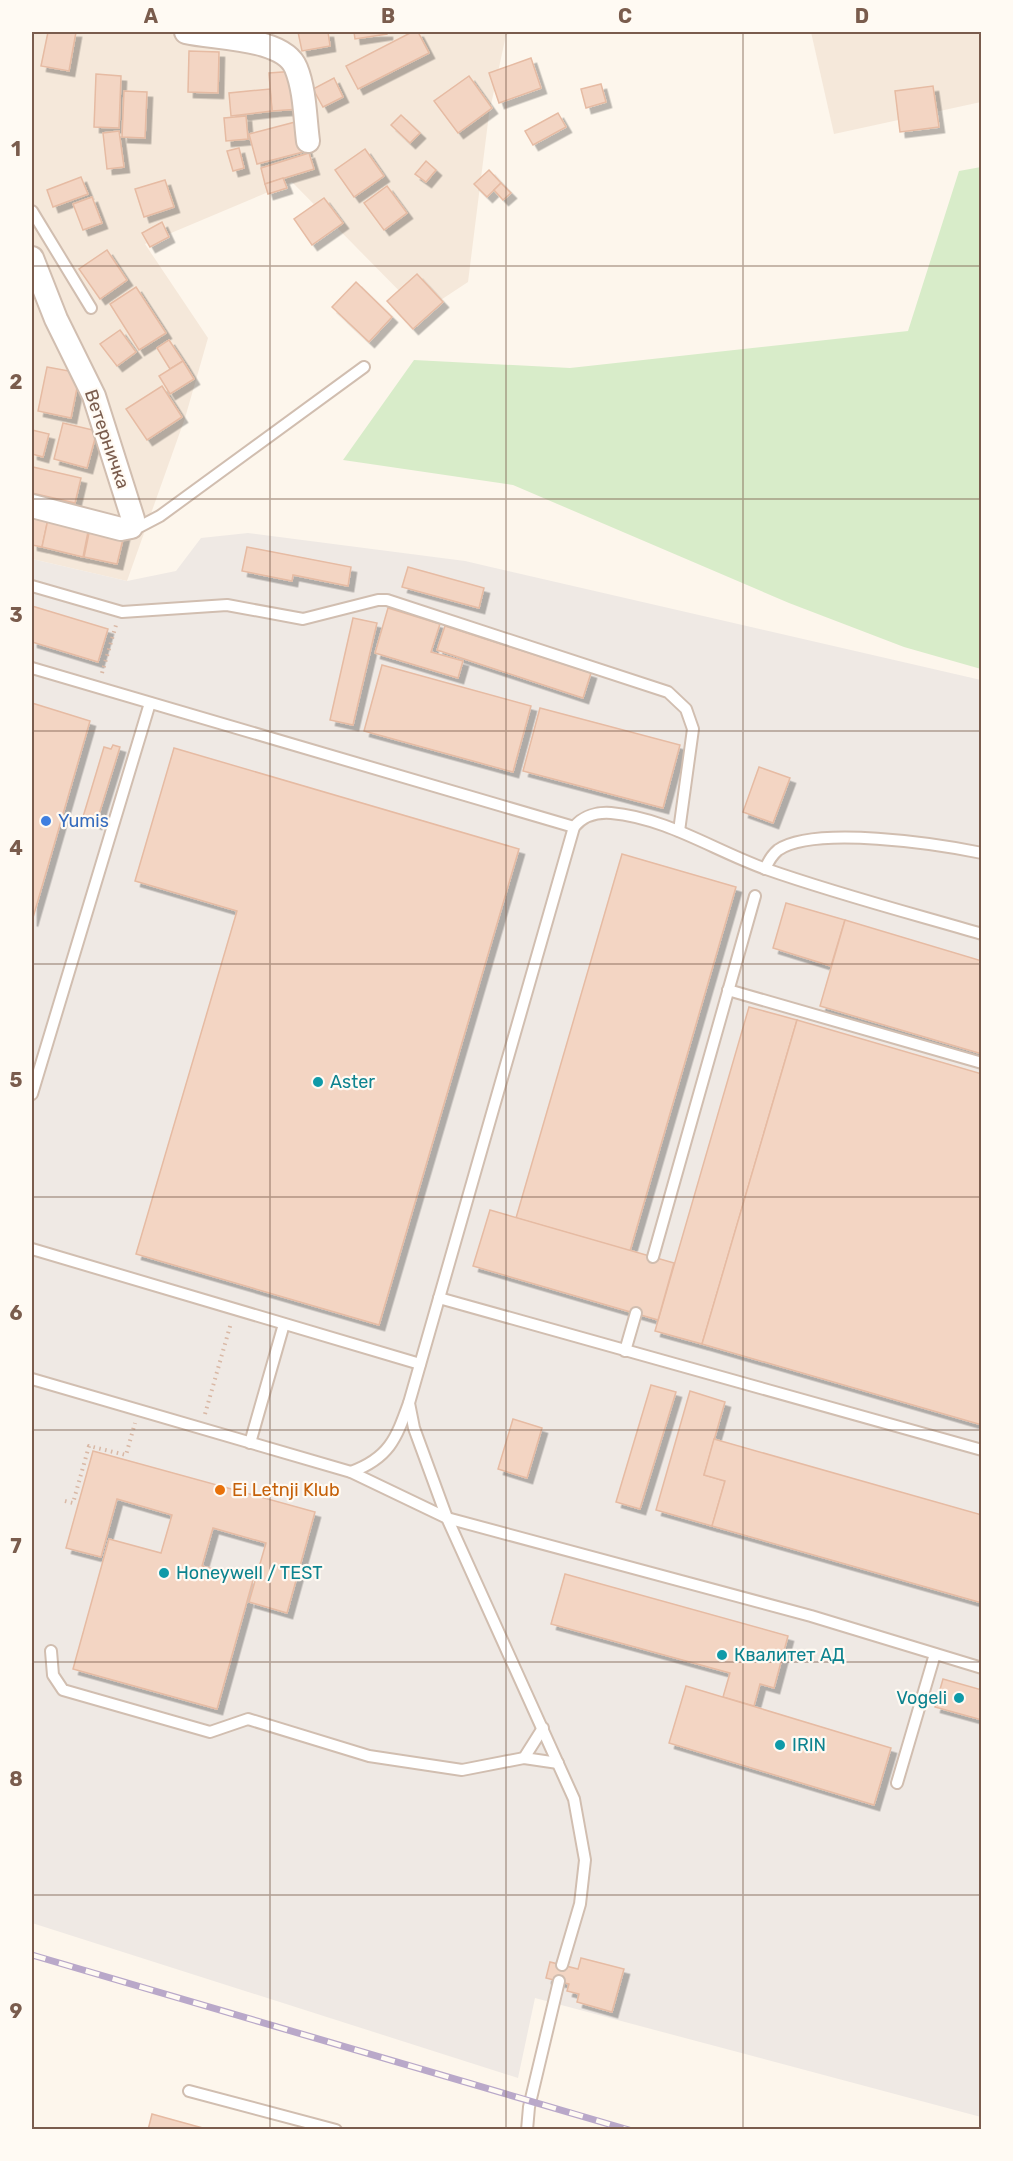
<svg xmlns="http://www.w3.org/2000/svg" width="1013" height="2161" viewBox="0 0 1013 2161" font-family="Rubik,sans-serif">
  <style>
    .residential { fill: #f5e8da }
    .industrial { fill: #efe9e4 }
    .green { fill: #d8ecc9 }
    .building { fill: #f3d5c3; stroke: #e6bba3; stroke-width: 1.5; filter: url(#shadow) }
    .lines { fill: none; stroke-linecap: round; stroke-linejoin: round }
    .service-casing { stroke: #d1beb0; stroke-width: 14 }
    .minor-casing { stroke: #d1beb0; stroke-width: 26 }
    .path { stroke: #d9b8a5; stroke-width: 4; stroke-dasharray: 1.5 4.5; stroke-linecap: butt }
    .service { stroke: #fff; stroke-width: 10 }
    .minor { stroke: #fff; stroke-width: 22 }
    .rail-casing { stroke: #b9a8c9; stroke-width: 7 }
    .rail { stroke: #fffaf3; stroke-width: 4.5; stroke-dasharray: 14; stroke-linecap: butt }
    .grid { fill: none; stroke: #7a5c4d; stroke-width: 1.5; stroke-opacity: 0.55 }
    .shop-dot { fill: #3f7fe0; stroke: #fffaf3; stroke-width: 2 }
    .culture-dot { fill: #0f9aa8; stroke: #fffaf3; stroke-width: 2 }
    .food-dot { fill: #e8710a; stroke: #fffaf3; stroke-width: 2 }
    .labels { text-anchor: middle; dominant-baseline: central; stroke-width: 4.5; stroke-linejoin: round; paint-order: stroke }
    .street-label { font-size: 18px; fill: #7a5c4d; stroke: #fffaf3 }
    .shop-label { font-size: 18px; fill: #366cbe; stroke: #fffaf3; text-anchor: start }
    .culture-label { font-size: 18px; fill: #0d838f; stroke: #fffaf3; text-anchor: start }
    .food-label { font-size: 18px; fill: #c56008; stroke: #fffaf3; text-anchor: start }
    .neatline { fill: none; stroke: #7a5c4d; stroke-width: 2 }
    .grid-label { font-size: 20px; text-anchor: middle; font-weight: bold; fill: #7a5c4d }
  </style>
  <defs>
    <filter id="shadow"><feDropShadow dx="5.5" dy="5.5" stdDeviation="0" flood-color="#0004"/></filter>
  </defs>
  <rect width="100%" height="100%" fill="#fdf6ec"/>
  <g class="residential">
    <path d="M32,32H516L506,35L489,114L468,282L421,313L292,182L145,244L208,338L185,418L127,581L32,559Z"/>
    <path d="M811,32H981V102L834,134Z"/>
  </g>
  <path class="industrial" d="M248,533L465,561L981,680V2117L535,1998L518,2078L32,1923V559L127,581L176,571L201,538Z"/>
  <path class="green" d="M981,167V669L904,647L789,603L513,485L343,460L414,360L570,368L908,331L959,171Z"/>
  <g class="building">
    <path d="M48,32H76L69,71L41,66Z"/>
    <path d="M298,32H328L330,46L302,51Z"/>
    <path d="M354,32H387V34L355,39Z"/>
    <path d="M412,32H418L429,53L358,89L346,66Z"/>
    <path d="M189,51L219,52L218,93L188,92Z"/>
    <path d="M531,58L541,88L499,103L489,73Z"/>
    <path d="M296,71L300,109L272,111L269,73Z"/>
    <path d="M96,74L121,76L119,128L94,127Z"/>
    <path d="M469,76L492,108L458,133L434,101Z"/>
    <path d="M334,78L343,97L323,107L313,89Z"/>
    <path d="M601,84L606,102L586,108L581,89Z"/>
    <path d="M933,86L939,127L900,132L895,91Z"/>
    <path d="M270,89L272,111L231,116L229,93Z"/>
    <path d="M124,91L147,92L145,138L122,137Z"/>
    <path d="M558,113L566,127L533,145L525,131Z"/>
    <path d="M401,115L420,133L410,143L391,125Z"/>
    <path d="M246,116L248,139L226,141L224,118Z"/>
    <path d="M299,121L307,151L257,164L249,134Z"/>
    <path d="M119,131L124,167L107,169L103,133Z"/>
    <path d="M239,148L244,168L233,171L227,151Z"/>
    <path d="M365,149L384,176L354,197L335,170Z"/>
    <path d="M309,153L314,169L265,184L261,168Z"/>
    <path d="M426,161L436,170L426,182L415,174Z"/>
    <path d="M489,170L501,183L487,197L474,184Z"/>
    <path d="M81,177L88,194L53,207L47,190Z"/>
    <path d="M283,178L287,188L268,194L265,184Z"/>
    <path d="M165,180L174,207L144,217L135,189Z"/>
    <path d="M501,183L511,193L503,200L494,190Z"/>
    <path d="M387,186L407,213L384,230L364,203Z"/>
    <path d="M92,197L102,223L83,230L73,204Z"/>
    <path d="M324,198L343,223L312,245L294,219Z"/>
    <path d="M162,222L169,237L150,247L142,233Z"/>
    <path d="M107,250L127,280L100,299L79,269Z"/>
    <path d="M417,274L443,302L413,329L387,301Z"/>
    <path d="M356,282L392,317L369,342L332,307Z"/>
    <path d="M136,287L166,333L139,350L110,304Z"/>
    <path d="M120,330L136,352L117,366L100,344Z"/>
    <path d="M169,340L183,361L170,369L157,348Z"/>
    <path d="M183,361L194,379L170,394L159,376Z"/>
    <path d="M47,367L80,373L71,418L38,411Z"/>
    <path d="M162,386L182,417L147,440L126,409Z"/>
    <path d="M63,423L97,431L87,468L54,459Z"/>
    <path d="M32,430L49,434L43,457L32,454Z"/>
    <path d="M33,467L81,478L75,503L32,493Z"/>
    <path d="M32,515L48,519L42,547L32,545Z"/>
    <path d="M48,519L89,527L83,557L42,547Z"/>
    <path d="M90,528L124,535L117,564L84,557Z"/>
    <path d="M247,547L351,567L348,586L293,575L292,581L242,571Z"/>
    <path d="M408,567L484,588L479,608L402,587Z"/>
    <path d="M32,606L108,629L98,662L32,642Z"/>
    <path d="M388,608L440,624L431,652L463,661L458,678L375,653Z"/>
    <path d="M353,618L377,623L353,725L330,720Z"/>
    <path d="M445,626L591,673L583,698L437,650Z"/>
    <path d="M382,665L531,706L513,772L364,731Z"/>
    <path d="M32,703L90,721L32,921Z"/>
    <path d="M540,708L680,745L663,808L523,771Z"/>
    <path d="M113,745L120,747L96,824L83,817L104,747L111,749Z"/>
    <path d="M174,748L519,849L379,1325L136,1254L237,911L135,881Z"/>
    <path d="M759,767L790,778L773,823L743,812Z"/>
    <path d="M622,854L736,887L630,1251L516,1218Z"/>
    <path d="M786,903L845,920L831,966L773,948Z"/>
    <path d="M845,920L982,961V1054L820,1006Z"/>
    <path d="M749,1007L797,1020L702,1344L655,1331Z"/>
    <path d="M797,1020L982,1074V1425L702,1344Z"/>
    <path d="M490,1210L674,1263L658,1320L473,1266Z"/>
    <path d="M651,1385L676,1392L640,1509L616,1502Z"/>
    <path d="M690,1391L725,1402L704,1475L725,1481L712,1526L656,1510Z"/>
    <path d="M513,1419L542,1428L527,1478L498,1469Z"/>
    <path d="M714,1439L982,1515V1603L712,1526L725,1481L704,1475Z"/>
    <path d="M93,1451L315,1512L287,1613L249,1602L266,1543L213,1528L202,1566L253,1580L217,1709L73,1669L109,1539L161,1553L172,1515L117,1499L101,1557L66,1548Z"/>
    <path d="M565,1574L788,1636L774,1688L760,1684L754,1706L723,1697L730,1673L551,1624Z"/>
    <path d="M943,1679L982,1690V1720L935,1707Z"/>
    <path d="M686,1686L891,1748L874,1805L669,1743Z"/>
    <path d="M581,1958L624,1969L612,2012L577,2002L579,1994L567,1991L569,1984L546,1978L550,1962L578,1969Z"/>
    <path d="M152,2114L170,2119L210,2130H148Z"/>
  </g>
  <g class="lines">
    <defs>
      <g id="service">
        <path d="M32,211L91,308"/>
        <path d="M131,527H139L160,516L364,367"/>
        <path d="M32,586L122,612L227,605L303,619L378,600H387L668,692L686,709L693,729L679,831"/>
        <path d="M32,668L574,827"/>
        <path d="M765,869C768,862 772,855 778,850C815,825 938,844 982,853"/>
        <path d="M728,990L982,1063"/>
        <path d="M32,1094L150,703"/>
        <path d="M32,1249L420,1364"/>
        <path d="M653,1257L755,896"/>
        <path d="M439,1298L982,1450"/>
        <path d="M625,1351L636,1313"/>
        <path d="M32,1379L351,1472L447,1518L811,1616L982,1668"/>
        <path d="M250,1443L284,1324"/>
        <path d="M351,1472C389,1458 396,1439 409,1403"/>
        <path d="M51,1651L53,1675L63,1690L210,1732L248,1719L369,1756L462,1770L524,1758L558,1763"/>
        <path d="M524,1758L543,1728"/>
        <path d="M897,1783L935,1654"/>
        <path d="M562,1965L580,1904L585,1860L574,1799L447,1518L414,1428L409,1403L574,827C583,816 597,812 611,813C667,818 715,851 766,869C837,894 910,913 982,934"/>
        <path d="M189,2091L336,2130"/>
        <path d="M527,2130L529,2107L559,1981"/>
      </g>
      <g id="minor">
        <path d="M186,32C215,39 284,37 296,68C305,90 305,118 308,141"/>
        <path d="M32,258L56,319L94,396L133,519L131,527L121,529L32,506"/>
      </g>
    </defs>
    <use href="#service" class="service-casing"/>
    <use href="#minor" class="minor-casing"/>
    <g class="path">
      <path d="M102,673L116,625"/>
      <path d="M205,1414L231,1323"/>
      <path d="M65,1501L73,1503L89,1446L126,1455L135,1423"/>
    </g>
    <use href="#service" class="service"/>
    <use href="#minor" class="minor"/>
    <defs>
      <path id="rail" d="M32,1955L629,2130"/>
    </defs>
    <use href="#rail" class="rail-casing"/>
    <use href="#rail" class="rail"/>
  </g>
  <path class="grid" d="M270,32V2130M506,32V2130M743,32V2130M32,266H982M32,499H982M32,731H982M32,964H982M32,1197H982M32,1430H982M32,1662H982M32,1895H982"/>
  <circle class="shop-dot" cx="46" cy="821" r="6"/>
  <g class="culture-dot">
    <circle cx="318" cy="1082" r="6"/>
    <circle cx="164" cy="1573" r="6"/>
    <circle cx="722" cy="1655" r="6"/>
    <circle cx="959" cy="1698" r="6"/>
    <circle cx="780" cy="1745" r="6"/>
  </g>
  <circle class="food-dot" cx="220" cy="1490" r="6"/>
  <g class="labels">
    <g class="street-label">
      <text transform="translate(107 439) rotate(71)">Ветерничка</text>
    </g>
    <g class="shop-label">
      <text x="58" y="821">Yumis</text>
    </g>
    <g class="culture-label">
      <text x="330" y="1082">Aster</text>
      <text x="176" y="1573">Honeywell / TEST</text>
      <text x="734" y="1655">Квалитет АД</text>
      <text x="947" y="1698" text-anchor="end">Vogeli</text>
      <text x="792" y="1745">IRIN</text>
    </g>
    <g class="food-label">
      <text x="232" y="1490">Ei Letnji Klub</text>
    </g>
  </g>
  <rect width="1013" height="2161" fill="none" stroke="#fffaf3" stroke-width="66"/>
  <rect x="33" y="33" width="947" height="2095" class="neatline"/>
  <g class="grid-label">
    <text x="151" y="23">A</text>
    <text x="388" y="23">B</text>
    <text x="625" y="23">C</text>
    <text x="862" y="23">D</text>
    <text x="16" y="156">1</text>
    <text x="16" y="389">2</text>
    <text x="16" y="622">3</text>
    <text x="16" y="855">4</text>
    <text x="16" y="1087">5</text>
    <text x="16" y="1320">6</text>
    <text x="16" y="1553">7</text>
    <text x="16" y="1786">8</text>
    <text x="16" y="2018">9</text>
  </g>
</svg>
